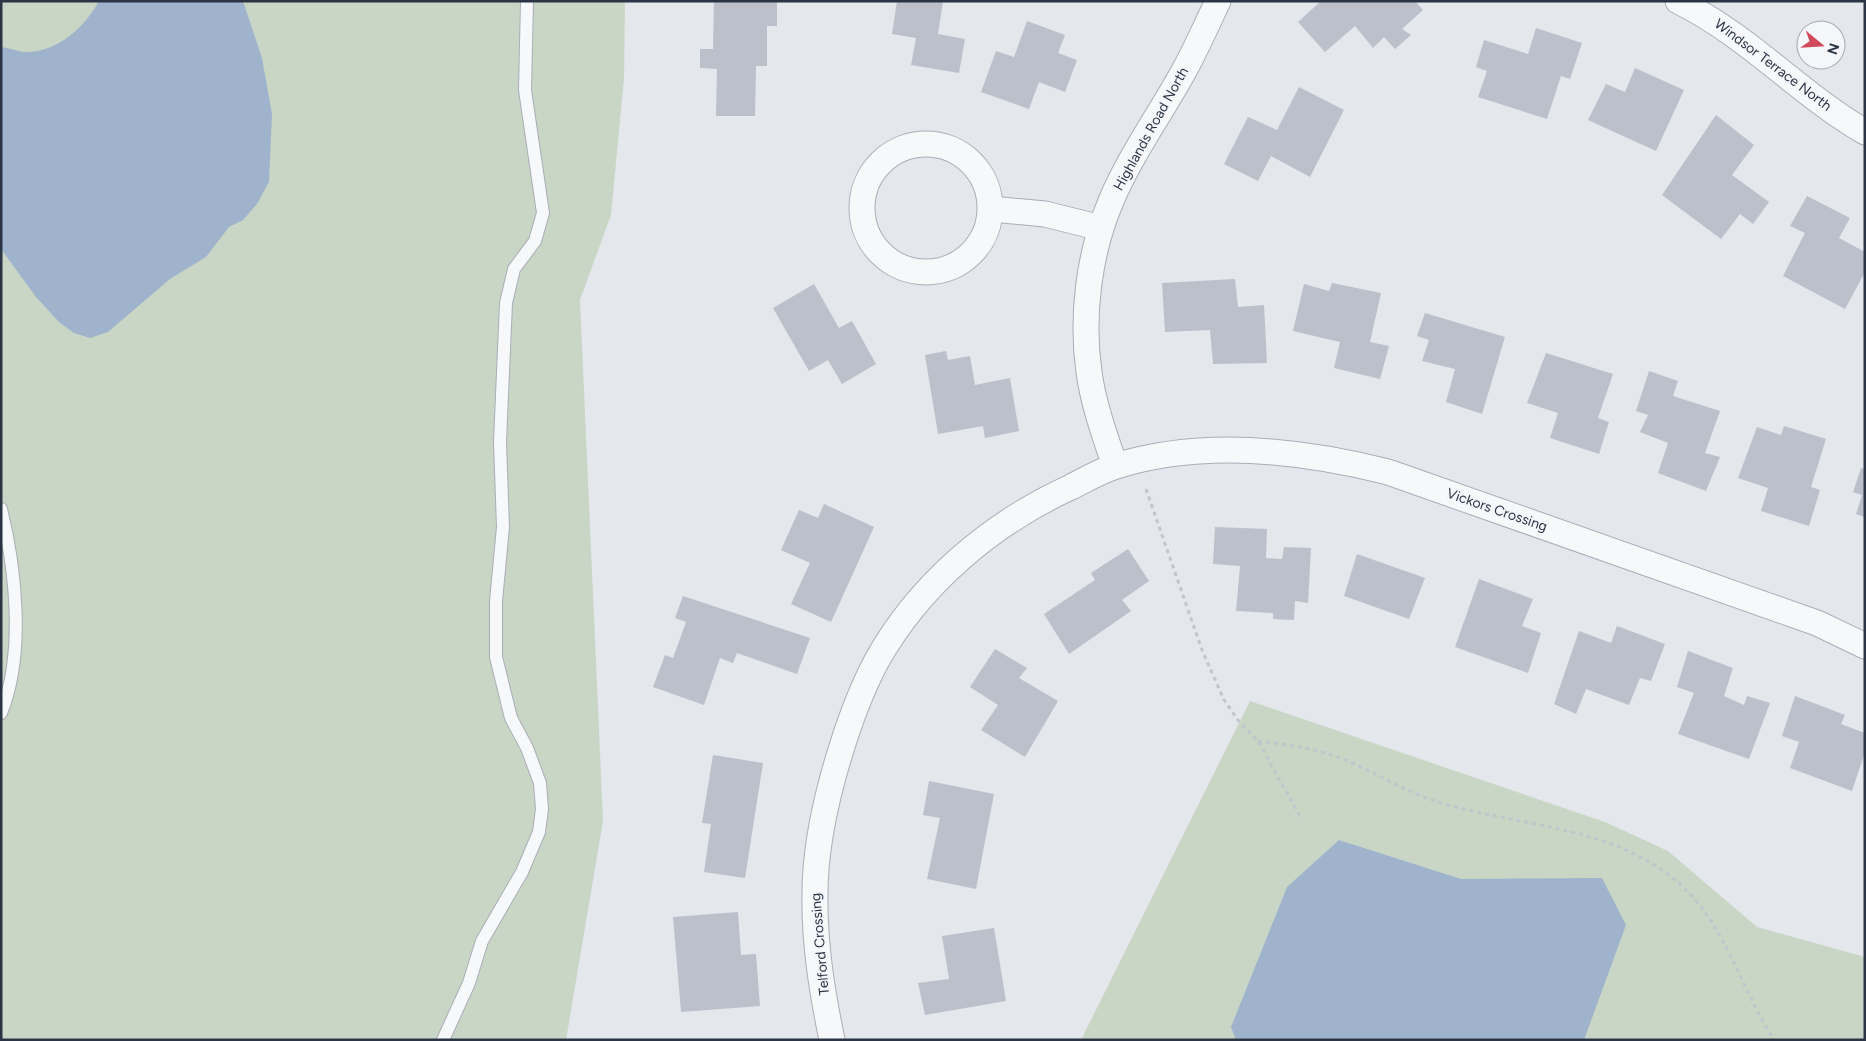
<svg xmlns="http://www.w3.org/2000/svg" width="1866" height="1041" viewBox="0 0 1866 1041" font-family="Figtree,sans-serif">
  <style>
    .green { fill: #c9d6c5 }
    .water { fill: #9fb4cc }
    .building { fill: #bbc0ca }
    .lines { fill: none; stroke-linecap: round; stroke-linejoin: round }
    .lane-casing { stroke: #a9aeb7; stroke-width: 14 }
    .street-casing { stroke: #a9aeb7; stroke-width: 27 }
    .path { stroke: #c2c5cb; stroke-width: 3; stroke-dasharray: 4 4; stroke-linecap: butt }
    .lane { stroke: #f7f8fa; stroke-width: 12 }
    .street { stroke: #f7f8fa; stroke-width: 25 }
    .labels { text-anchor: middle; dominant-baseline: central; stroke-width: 4; stroke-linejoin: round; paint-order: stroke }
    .street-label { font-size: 14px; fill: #2b3445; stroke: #f4f6f9 }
  </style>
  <rect width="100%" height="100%" fill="#e4e7ec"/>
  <g class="green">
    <path d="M1,1H625L624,78L611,215L580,300L603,821L566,1040H1Z"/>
    <path d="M1250,701L1605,822L1668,851L1757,927L1865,957V1040H1081Z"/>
  </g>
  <g class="water">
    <path d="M99,1H243L262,58L272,114L269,182L257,204L243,220L229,227L206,257L170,279L108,332L90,338L74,333L59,322L36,297L1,249V47C9,48 17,51 24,52C57,53 84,28 99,1Z"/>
    <path d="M1339,840L1461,879L1602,878L1626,925L1584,1040H1236L1231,1027L1287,887Z"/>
  </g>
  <g class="building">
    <path d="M714,1H777V26H767V66H756L755,116H716L717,69L700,68V49H713Z"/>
    <path d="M897,1H943L938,34L965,39L959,73L911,65L916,38L892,34Z"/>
    <path d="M1321,1H1415L1423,10L1402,29L1411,35L1395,49L1384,37L1373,48L1355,26L1325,52L1298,22Z"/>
    <path d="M1027,21L1065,35L1058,53L1077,60L1065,92L1039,82L1029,109L981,92L996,51L1014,57Z"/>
    <path d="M1536,28L1582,43L1570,79L1561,76L1547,119L1478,97L1487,71L1476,67L1484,40L1528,54Z"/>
    <path d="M1635,68L1684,90L1656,151L1588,120L1606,84L1625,92Z"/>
    <path d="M1299,87L1344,110L1310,177L1271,156L1258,181L1224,164L1248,117L1277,130Z"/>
    <path d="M1716,115L1754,145L1732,175L1769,202L1753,224L1740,214L1721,239L1662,195Z"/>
    <path d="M1807,196L1850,218L1839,238L1865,252V272L1845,309L1783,276L1805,233L1790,226Z"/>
    <path d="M1235,279L1238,307L1264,305L1267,363L1213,364L1210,330L1165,332L1162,283Z"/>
    <path d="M1332,283L1381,293L1370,342L1389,346L1380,379L1334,368L1340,342L1293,331L1304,284L1329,291Z"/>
    <path d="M814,284L839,328L852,321L876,364L842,384L828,360L809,371L773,308Z"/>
    <path d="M1425,313L1505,337L1482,414L1446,402L1455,369L1422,361L1429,340L1417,336Z"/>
    <path d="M946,351L948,360L970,356L975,385L1010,378L1019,431L985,438L983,426L938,434L925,355Z"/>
    <path d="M1546,353L1613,374L1598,418L1609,422L1599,454L1550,438L1558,413L1527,403Z"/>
    <path d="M1649,371L1678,381L1673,396L1720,411L1705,453L1720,457L1706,491L1658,473L1668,443L1640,432L1648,415L1636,411Z"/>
    <path d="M1784,426L1826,439L1811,487L1820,490L1809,526L1761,511L1768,488L1738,478L1757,427L1781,435Z"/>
    <path d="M1861,468L1865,469V517L1856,514L1862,495L1853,492Z"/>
    <path d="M824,504L874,527L831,622L791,604L810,563L781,550L799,510L818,518Z"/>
    <path d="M1215,527L1267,529L1266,558L1282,559L1284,547L1311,548L1308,603L1295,601L1294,620L1273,619V613L1236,611L1240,566L1213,564Z"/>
    <path d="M1128,549L1149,581L1122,600L1131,611L1069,654L1044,614L1095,580L1091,573Z"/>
    <path d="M1357,554L1425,578L1409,619L1344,596Z"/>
    <path d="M1479,579L1533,599L1522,626L1541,633L1528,673L1455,647Z"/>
    <path d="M683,596L810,638L797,674L737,653L733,663L720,658L704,705L653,687L665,655L673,658L686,622L675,618Z"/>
    <path d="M1617,626L1665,644L1651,681L1640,678L1629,705L1586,689L1576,714L1554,704L1579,631L1611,643Z"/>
    <path d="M995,649L1027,668L1019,678L1058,701L1025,757L981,730L998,705L970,687Z"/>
    <path d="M1688,651L1733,668L1724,696L1744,705L1747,696L1770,703L1749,759L1678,734L1694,693L1677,687Z"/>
    <path d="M1795,696L1845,715L1841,724L1865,733V752L1852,791L1790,768L1799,742L1782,736Z"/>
    <path d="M713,755L763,763L745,878L704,872L711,824L702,823Z"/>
    <path d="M929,781L994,794L976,889L927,879L940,818L923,815Z"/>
    <path d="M738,912L741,955L756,954L760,1006L681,1012L673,917Z"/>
    <path d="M994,928L1006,1001L925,1015L918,983L949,979L942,936Z"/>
  </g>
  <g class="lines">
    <defs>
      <g id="lane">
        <path d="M1,509C16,570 25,654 1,713"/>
        <path d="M443,1040L469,983L482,941L522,872L539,832L542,809L540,783L527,748L511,718L496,657V601L503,527L500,442L506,303L514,269L535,241L543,213L525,90L527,1"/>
      </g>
      <g id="street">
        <path d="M1678,1C1749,36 1798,93 1865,132"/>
        <circle cx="926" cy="208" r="64"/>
        <path d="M991,209L1045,214L1101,228"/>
        <path d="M1115,466C1105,436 1093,403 1089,372C1081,316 1089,253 1111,201C1131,154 1161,113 1185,69C1197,47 1207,24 1218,1"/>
        <path d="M832,1040C822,991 814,943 815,893C815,855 823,814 833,777C844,737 857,698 876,662C919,584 992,523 1071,487C1085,480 1100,471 1116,466C1203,439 1301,450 1388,472L1817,623L1865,646"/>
      </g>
    </defs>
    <use href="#lane" class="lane-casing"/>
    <use href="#street" class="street-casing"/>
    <g class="path">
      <path d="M1146,489L1202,650L1224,700L1240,723L1258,741L1302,820"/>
      <path d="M1258,741C1290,745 1321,749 1350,762C1377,774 1402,789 1429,799C1517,829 1620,822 1689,893C1727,932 1744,994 1774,1040"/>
    </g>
    <use href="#lane" class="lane"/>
    <use href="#street" class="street"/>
  </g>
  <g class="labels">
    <g class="street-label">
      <text transform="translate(1773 65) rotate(37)">Windsor Terrace North</text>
      <text transform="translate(1151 129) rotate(-61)">Highlands Road North</text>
      <text transform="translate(1497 510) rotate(19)">Vickors Crossing</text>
      <text transform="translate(820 944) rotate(-95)">Telford Crossing</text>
    </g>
  </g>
  <rect width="1866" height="1041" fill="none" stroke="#2b3445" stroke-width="5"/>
  <g transform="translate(1821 45) rotate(108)"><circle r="24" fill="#f4f6f9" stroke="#a4a8b1"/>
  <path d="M0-4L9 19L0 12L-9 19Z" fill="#d1495b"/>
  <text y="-8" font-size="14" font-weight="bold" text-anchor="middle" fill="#2b3445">N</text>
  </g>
</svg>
